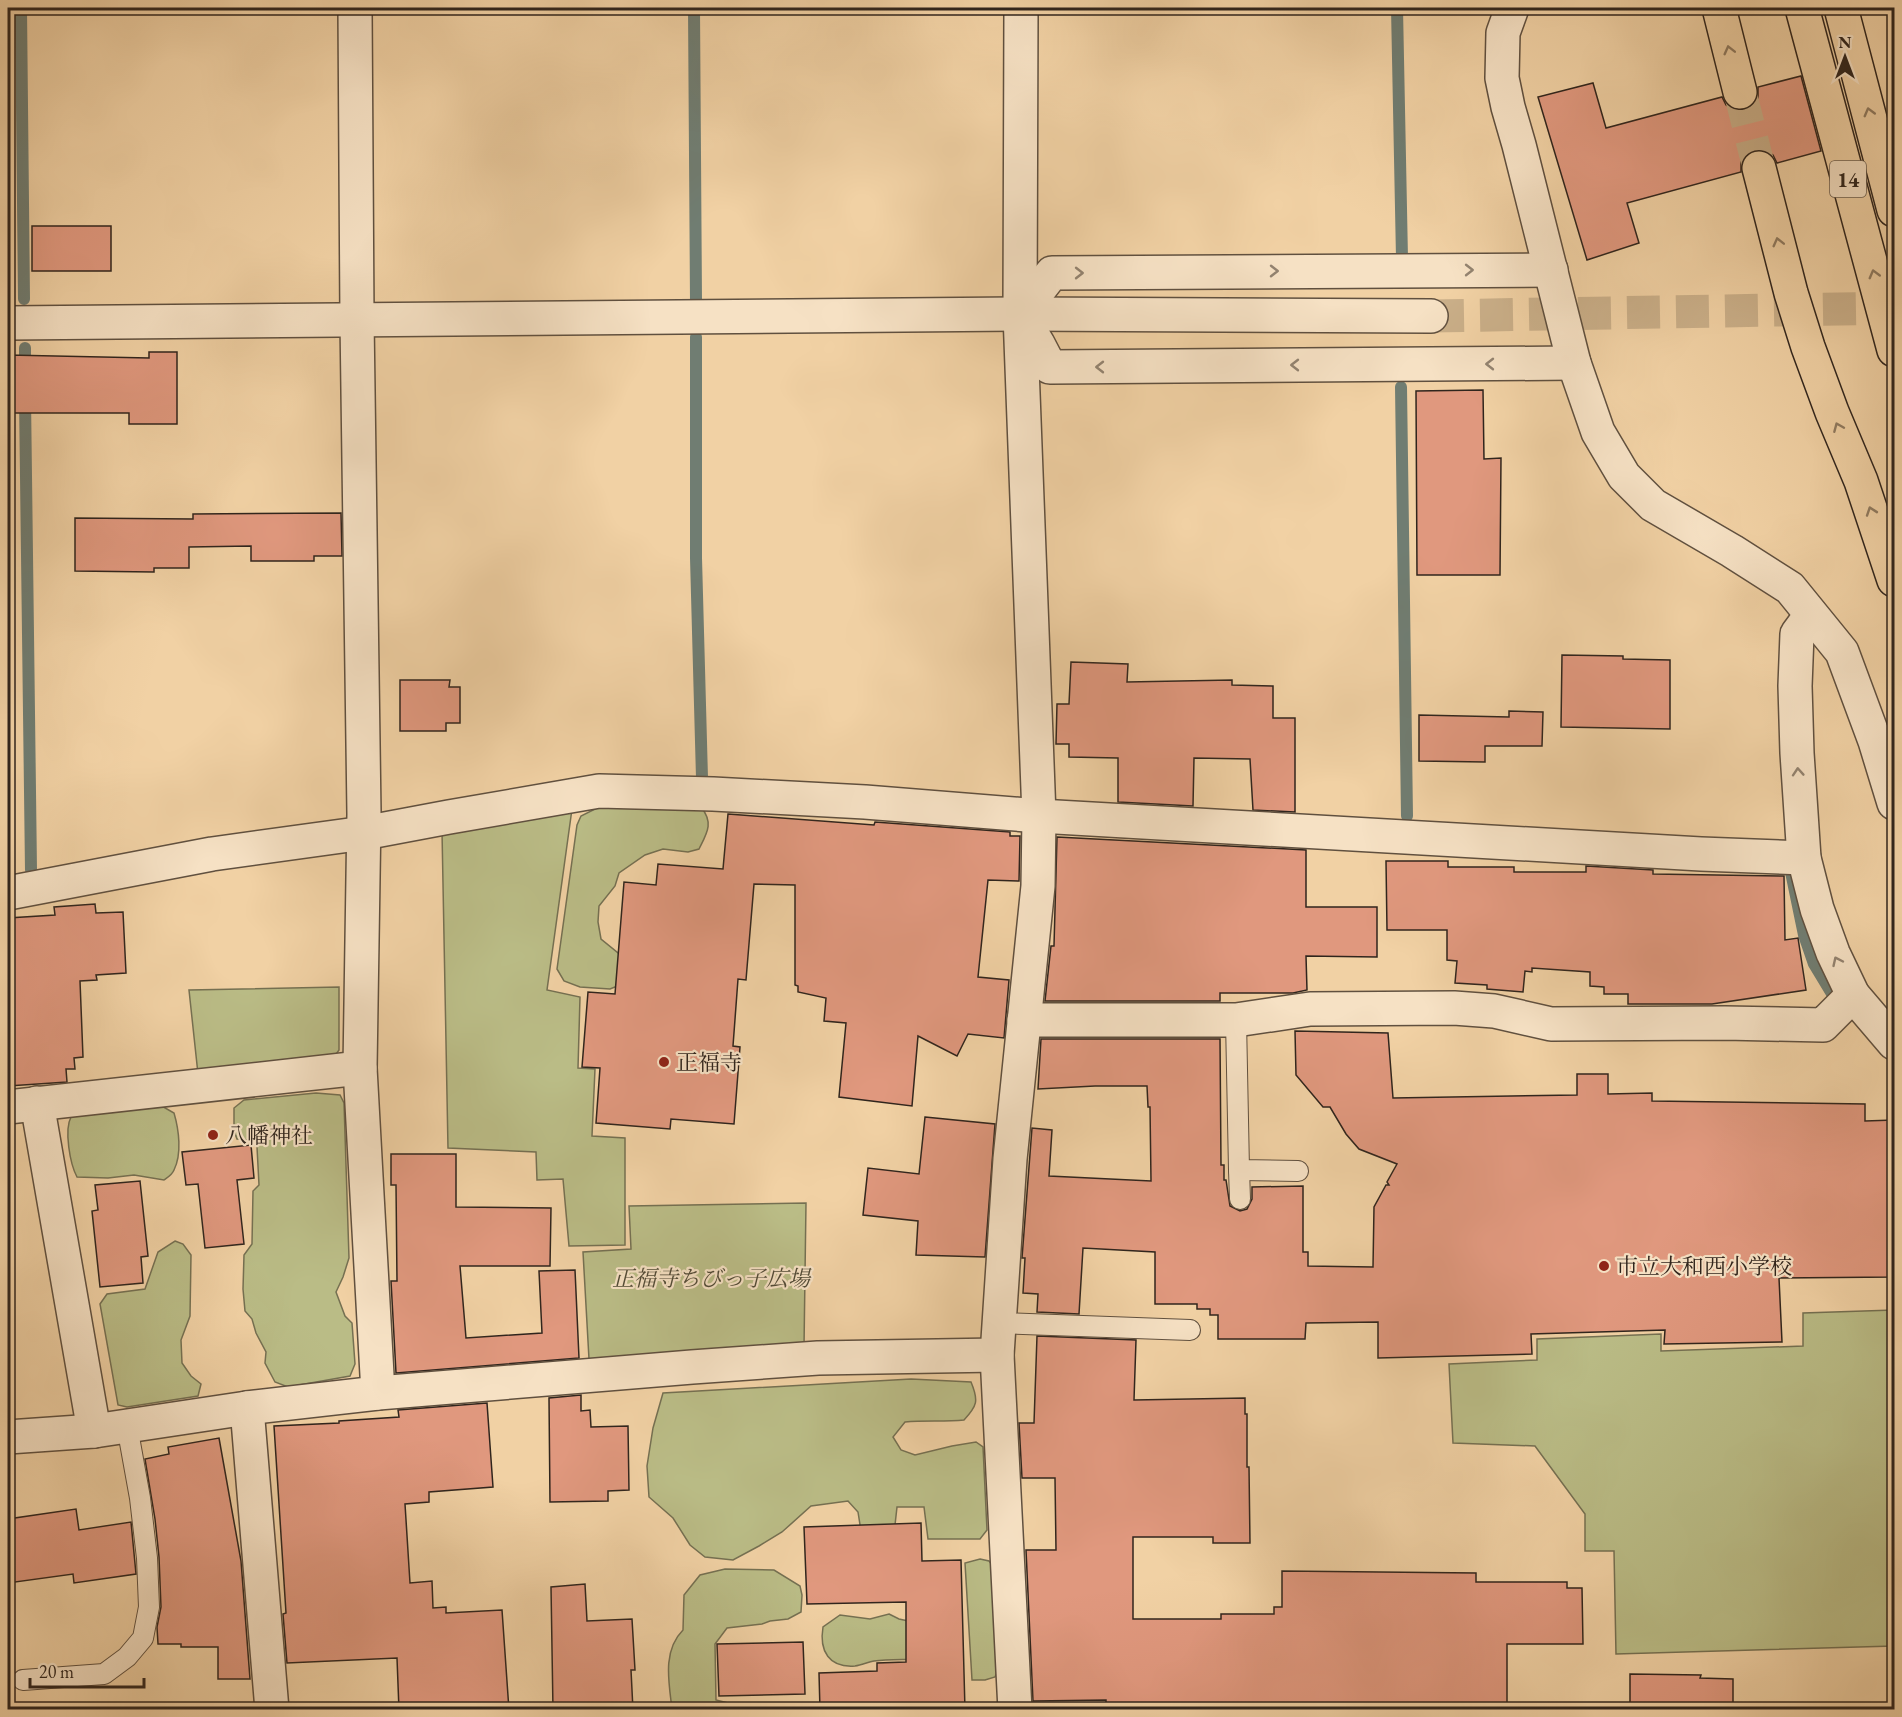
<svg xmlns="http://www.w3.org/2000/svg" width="1902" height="1717" viewBox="0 0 1902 1717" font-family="'EB Garamond','Noto Serif JP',serif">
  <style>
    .green { fill: #babc86; stroke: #757052; stroke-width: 1.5 }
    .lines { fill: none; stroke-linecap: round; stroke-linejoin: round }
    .stream { stroke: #707d72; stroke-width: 12 }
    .building { fill: #e0987e; stroke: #30251d; stroke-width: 1.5 }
    .tertiary-tunnel { stroke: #caaf89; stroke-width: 33; stroke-dasharray: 33 16; stroke-linecap: butt }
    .motorway-tunnel { stroke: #caaf89; stroke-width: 33; stroke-dasharray: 33 16; stroke-linecap: butt }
    .service-casing { stroke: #60503f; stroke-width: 22 }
    .minor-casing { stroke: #60503f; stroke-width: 36 }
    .tertiary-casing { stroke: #60503f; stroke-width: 36 }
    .primary-casing { stroke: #30251d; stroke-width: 36 }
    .motorway-casing { stroke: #30251d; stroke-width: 36 }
    .service { stroke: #f6e1c4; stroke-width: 20 }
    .minor { stroke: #f6e1c4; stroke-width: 33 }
    .tertiary { stroke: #f6e1c4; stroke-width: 33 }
    .primary { stroke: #f1d1a4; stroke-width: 33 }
    .motorway { stroke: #f1d1a4; stroke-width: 33 }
    .oneway { stroke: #907b60 }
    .oneway2 { stroke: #938370 }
    .poi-dot { fill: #8f2418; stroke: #f6e1c4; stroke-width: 2 }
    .labels { text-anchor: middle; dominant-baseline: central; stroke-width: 4.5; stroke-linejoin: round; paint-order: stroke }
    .shield { fill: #f6e1c4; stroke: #6b5d4f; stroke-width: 1.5 }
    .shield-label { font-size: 21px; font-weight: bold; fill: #30251d }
    .poi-label { font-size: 22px; fill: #30251d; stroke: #f6e1c4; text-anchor: start }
    .park-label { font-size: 22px; font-style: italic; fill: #524b37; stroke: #f6e1c4 }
  </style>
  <rect width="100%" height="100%" fill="#f1d1a4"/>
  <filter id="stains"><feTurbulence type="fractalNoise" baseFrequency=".00333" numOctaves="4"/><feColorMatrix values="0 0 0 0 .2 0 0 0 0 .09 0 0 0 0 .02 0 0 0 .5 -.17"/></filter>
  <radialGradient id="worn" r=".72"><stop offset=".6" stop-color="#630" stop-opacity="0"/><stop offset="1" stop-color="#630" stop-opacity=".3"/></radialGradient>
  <g class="green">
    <path d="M599,807H701C714,823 707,833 699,849L688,852L663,849L645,855L619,873L615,886L599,906L598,922L601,939L623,957L630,981L610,989L580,987L564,981L557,969L577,825L581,816Z"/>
    <path d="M572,809L547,990L580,997L578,1068L595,1069L592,1136L625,1138V1245L569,1246L563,1179L537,1180L536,1152L448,1148L442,831Z"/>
    <path d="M339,987V1050L332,1060L198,1074L189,990Z"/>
    <path d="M316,1093L340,1095L344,1103L349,1258L343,1277L336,1292L345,1316L352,1323L355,1364L350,1376L288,1387L275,1382L265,1363L266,1352L256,1333L252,1319L245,1311L243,1289L244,1255L252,1244L253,1191L259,1185L257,1147L249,1140L237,1139L234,1131V1108L244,1100Z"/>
    <path d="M160,1105L174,1113C179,1130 182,1154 174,1170C172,1175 168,1177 164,1180L134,1175L108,1178L77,1177C70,1164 64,1130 71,1117L83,1114Z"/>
    <path d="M806,1203L804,1347L589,1359L583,1252L631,1249L629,1206Z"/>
    <path d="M175,1241L183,1244L191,1255L190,1316L181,1340L182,1363L191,1376L201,1384L198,1396L127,1407L118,1405L100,1304L107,1294L145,1289L158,1252Z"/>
    <path d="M1894,1310V1646L1616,1654L1614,1551H1585V1514L1535,1446L1453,1443L1449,1364L1537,1360V1339L1661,1334V1351L1803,1346V1313Z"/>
    <path d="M911,1379L971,1382C979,1401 977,1406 964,1420C944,1422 925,1420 905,1422L893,1437L901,1450L915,1455L952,1446L976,1442L983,1447L987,1530L980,1539H928L924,1507H897L894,1534L861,1531L858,1512L848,1501L811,1506L782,1532L759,1546L733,1560L705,1557L690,1545L673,1518L649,1497L647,1466L653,1428L663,1393Z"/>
    <path d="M980,1559L989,1561L994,1567L997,1672L995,1677L985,1680H972L965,1563Z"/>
    <path d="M725,1569L774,1570L800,1586L802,1595L801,1612L788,1619L770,1621L762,1624L727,1628L715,1644L716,1700L736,1705H753L790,1709H672C669,1683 662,1651 683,1630L684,1595L700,1575Z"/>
    <path d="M889,1614L899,1619L923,1624L921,1659C906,1660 889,1659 874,1661C868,1662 862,1665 855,1666C829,1668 819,1651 823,1627L840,1615L870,1619Z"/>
  </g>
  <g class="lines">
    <g class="stream">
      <path d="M21,8L24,299"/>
      <path d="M694,8L696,301"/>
      <path d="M1397,8L1402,258"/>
      <path d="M696,337V558L702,778"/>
      <path d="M25,348V370"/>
      <path d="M1401,387L1407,816"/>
      <path d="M25,397L31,870"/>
      <path d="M1791,872L1804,935L1814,964L1840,1007"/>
    </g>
  </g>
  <g class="building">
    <path d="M1801,76L1821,151L1777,163L1773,155L1765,150H1754L1746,154L1741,162V172L1627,203L1639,243L1587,260L1538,97L1593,83L1606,128L1722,97L1726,105L1734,110H1745L1753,105L1758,98V87Z"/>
    <rect x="32" y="226" width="79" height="45"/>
    <path d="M149,352H177V424H129V413H8V355L149,358Z"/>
    <path d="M1483,390L1484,459L1501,458L1500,575H1417L1416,391Z"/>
    <path d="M341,513L342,556H314V561H251V546L189,547V568H154V572L75,571V518L193,519V514Z"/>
    <path d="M1562,655L1623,656V659L1670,660V729L1561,727Z"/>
    <path d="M1071,662L1128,664L1127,682L1232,680V685L1273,686V718H1295V812L1253,810L1250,759L1194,758L1193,806L1118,802V758L1069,757V744H1056L1057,704H1069Z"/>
    <path d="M400,680H450L449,687H460V723H446V731H400Z"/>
    <path d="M1509,711L1543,712L1542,746H1485V762L1419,761V715L1509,717Z"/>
    <path d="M728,814L874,825L875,822L1010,832V836H1020L1019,881L988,880L978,977L1009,980L1004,1038L968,1034L957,1056L918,1036L912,1106L839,1097L846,1023L824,1021L826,998L798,992V986L795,985V885L754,884L746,980L738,979L733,1046L740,1047L734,1124L671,1119L670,1129L596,1123L600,1068L582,1067L588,992L615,994L624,882L656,885L658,864L723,869Z"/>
    <path d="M1057,837L1306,850V907H1377V957L1306,956L1307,990L1293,993H1220V1001H1045L1051,946H1054Z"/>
    <path d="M1386,861H1448V867H1514V872H1586V866L1653,870V874L1784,876L1785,940L1798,938L1806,990L1712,1004H1628V994H1604V987L1590,986V972L1532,968V972L1525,971L1523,992L1487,989V985L1455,983L1457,961L1447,960V930H1387Z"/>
    <path d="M95,904L96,913L123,912L126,973L96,975L97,980L80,981L83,1057L74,1058L75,1069H66L67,1082L8,1086V918L55,915L54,907Z"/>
    <path d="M1295,1031L1388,1033L1393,1098L1577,1095V1074H1608V1094L1652,1093V1101L1865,1104V1121L1894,1120V1277L1779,1278L1782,1342L1664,1344L1665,1330L1531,1334L1532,1354L1378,1358V1322L1306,1323L1305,1339H1218V1315H1210V1309H1197V1304H1155V1252L1083,1248L1079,1314L1037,1312L1038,1294L1023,1293L1025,1258H1022L1032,1128L1052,1130L1049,1176L1151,1181L1150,1107H1148L1147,1086H1095L1038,1089L1041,1039H1220L1221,1165H1224V1180H1226L1230,1206L1240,1211L1247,1209L1252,1199V1187L1303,1186V1252H1308V1266L1373,1267L1374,1207L1386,1185H1389L1387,1182L1397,1164L1359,1149L1346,1134L1330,1107H1323L1296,1075Z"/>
    <path d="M925,1117L995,1124L985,1257L916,1255L918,1221L863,1215L868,1168L919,1174Z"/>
    <path d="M251,1145L254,1178L237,1180L244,1244L205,1248L198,1184L186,1185L182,1152Z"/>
    <path d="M391,1154H456V1207L551,1208L550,1266H460L466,1338L542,1333L539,1271L575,1270L579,1358L396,1373L391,1281H397L396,1185H391Z"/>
    <path d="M140,1181L148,1256L141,1257L143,1283L100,1287L92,1211L98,1210L95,1185Z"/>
    <path d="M1037,1336L1136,1340L1134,1400L1245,1398V1414H1247V1467H1249L1250,1543H1213V1537H1133V1619H1221V1614H1274V1607H1282V1571L1476,1573V1582H1567V1588H1582L1583,1644H1507V1710H1233V1705H1143V1703H1106V1700L1033,1701L1026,1550H1056L1055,1478H1022L1019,1423H1034Z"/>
    <path d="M581,1395V1411L590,1410L591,1427L628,1426L629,1490L608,1491V1501L550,1502L549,1398Z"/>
    <path d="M487,1403L493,1487L429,1492V1502L405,1504L410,1583L432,1581L433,1608L446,1607V1613L502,1610L509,1710H399L397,1658L287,1663L283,1614L286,1613L274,1426L339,1423V1421L399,1417L398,1410Z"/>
    <path d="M219,1438L241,1561L250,1679H218V1647H181V1644H158L157,1627L161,1607L159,1557L155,1519L145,1459L169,1454L168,1447Z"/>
    <path d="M76,1509L79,1530L131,1522L136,1574L74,1583L73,1574L8,1583V1519Z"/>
    <path d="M921,1523L922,1561L961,1560L965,1710H820L819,1673L877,1671V1663L906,1662V1602L807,1604L804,1527Z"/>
    <path d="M585,1584L587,1621L632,1619L635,1670H631L633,1710H553L551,1587Z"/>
    <path d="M803,1642L805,1694L719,1696L717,1644Z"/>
    <path d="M1630,1674L1701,1675L1700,1678L1733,1679V1710H1685V1703L1630,1705Z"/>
  </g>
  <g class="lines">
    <path class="tertiary-tunnel" d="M1431,316L1894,308"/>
    <path class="motorway-tunnel" d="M1740,92L1759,168"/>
    <defs>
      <g id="service">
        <path d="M1236,1020L1239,1170L1298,1171"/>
        <path d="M1239,1170L1240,1199"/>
        <path d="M999,1323L1190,1330"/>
        <path d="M23,1680L104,1674L127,1657L143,1638L149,1607L147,1558L140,1498L127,1426"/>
      </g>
      <g id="minor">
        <path d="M355,8L357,320L364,814L360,1068L378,1393"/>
        <path d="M1512,8L1503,33L1502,78L1508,107L1519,145L1574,363L1598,432L1624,476L1653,505L1732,551L1790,588L1842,652L1875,741L1894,803"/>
        <path d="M1551,270L1052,273L1020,314L1038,344L1050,367L1574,363"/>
        <path d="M1811,615L1797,634L1795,686L1797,753L1804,858L1817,909L1833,953L1853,995L1894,1043"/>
        <path d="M8,893L212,854L364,833L449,817L599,791L713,794L865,802L1039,816L1701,854L1804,858"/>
        <path d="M1024,1020H1236L1310,1009L1454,1008L1494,1011L1551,1024L1725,1023L1823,1025L1853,995"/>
        <path d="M37,1103L94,1431"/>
        <path d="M8,1107L360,1068"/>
        <path d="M247,1408L272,1710"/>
        <path d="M8,1437L94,1431L247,1408L378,1393L692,1367L818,1358L997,1355"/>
        <path d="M1015,1710L997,1355L1010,1159L1038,886L1039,816L1020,314L1021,8"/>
      </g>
      <path id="tertiary" d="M8,323L1020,314L1431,316"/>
      <path id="primary" d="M1802,8L1894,350"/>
      <g id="motorway">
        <path d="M1719,8L1740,92"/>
        <path d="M1841,8L1894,210"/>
        <path d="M1759,168L1791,293L1808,347L1832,412L1861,481L1894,580"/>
      </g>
    </defs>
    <use href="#service" class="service-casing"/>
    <use href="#minor" class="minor-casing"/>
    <use href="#tertiary" class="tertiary-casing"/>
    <use href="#primary" class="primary-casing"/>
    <use href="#motorway" class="motorway-casing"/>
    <use href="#service" class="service"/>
    <use href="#minor" class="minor"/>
    <use href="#tertiary" class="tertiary"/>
    <use href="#primary" class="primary"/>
    <use href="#motorway" class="motorway"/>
  </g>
  <defs><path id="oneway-chevron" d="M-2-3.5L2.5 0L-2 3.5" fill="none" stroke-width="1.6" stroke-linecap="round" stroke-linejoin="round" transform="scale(1.5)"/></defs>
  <g class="oneway">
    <use href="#oneway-chevron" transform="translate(1729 50) rotate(-104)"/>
    <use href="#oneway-chevron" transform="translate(1869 112) rotate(-105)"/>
    <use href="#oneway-chevron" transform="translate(1778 242) rotate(-104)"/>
    <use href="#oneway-chevron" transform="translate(1874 274) rotate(-105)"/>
    <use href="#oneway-chevron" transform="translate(1838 427) rotate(-113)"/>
    <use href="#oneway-chevron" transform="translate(1871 511) rotate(-109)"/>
  </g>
  <g class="oneway2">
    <use href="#oneway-chevron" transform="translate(1469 270)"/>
    <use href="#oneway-chevron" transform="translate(1274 271)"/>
    <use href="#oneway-chevron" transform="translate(1079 273)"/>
    <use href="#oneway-chevron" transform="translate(1490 364) rotate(180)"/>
    <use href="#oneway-chevron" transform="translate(1295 365) rotate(180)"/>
    <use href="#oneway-chevron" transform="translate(1100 367) rotate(180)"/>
    <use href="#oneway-chevron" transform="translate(1798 772) rotate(-94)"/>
    <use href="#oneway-chevron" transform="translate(1837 961) rotate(-115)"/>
  </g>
  <g class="poi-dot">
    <circle cx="664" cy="1062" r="6"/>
    <circle cx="213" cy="1135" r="6"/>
    <circle cx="1604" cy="1266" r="6"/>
  </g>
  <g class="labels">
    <rect class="shield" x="1830" y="161" width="36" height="36" rx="4.5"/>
    <g class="shield-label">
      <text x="1848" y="179">14</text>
    </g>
    <g class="poi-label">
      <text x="676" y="1062">正福寺</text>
      <text x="225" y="1135">八幡神社</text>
      <text x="1616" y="1266">市立大和西小学校</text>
    </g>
    <g class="park-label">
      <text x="711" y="1278">正福寺ちびっ子広場</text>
    </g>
  </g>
  <rect width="1902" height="1717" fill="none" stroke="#f1d1a4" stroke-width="30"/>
  <rect x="9" y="9" width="1884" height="1699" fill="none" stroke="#30251d" stroke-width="3"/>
  <rect x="15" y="15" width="1872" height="1687" fill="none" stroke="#30251d" stroke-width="1.5"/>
  <g transform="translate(1845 57)" stroke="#f6e1c4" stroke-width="4.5" paint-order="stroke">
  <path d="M0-4.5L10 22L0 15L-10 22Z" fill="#30251d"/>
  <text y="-9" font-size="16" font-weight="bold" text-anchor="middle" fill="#30251d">N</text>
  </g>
  <path d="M30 1678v9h114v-9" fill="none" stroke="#30251d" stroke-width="3"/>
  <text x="39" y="1678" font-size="18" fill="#30251d" stroke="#f6e1c4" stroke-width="4.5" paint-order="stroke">20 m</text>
  <rect width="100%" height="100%" filter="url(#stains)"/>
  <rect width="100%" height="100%" fill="url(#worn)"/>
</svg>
